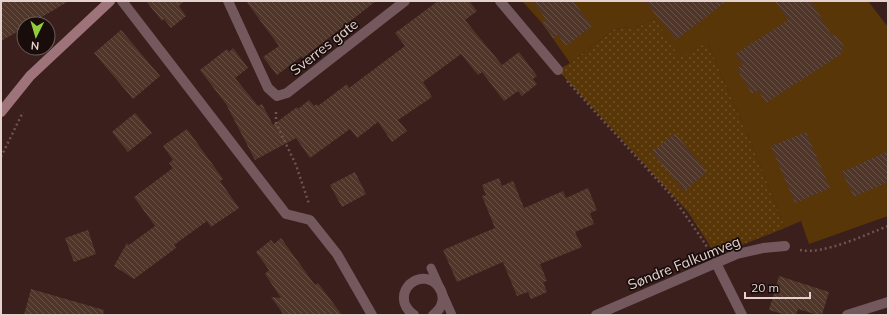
<svg xmlns="http://www.w3.org/2000/svg" width="889" height="316" viewBox="0 0 889 316" font-family="Mulish,sans-serif">
  <style>
    .green { fill: #583607 }
    .park { fill: url(#park-dots) }
    .building { fill: url(#building-back-hatch) }
    .lines { fill: none; stroke-linecap: round; stroke-linejoin: round }
    .path { stroke: #6e5552; stroke-width: 2.5; stroke-dasharray: 2 3; stroke-linecap: butt }
    .lane { stroke: #73585d; stroke-width: 9 }
    .street { stroke: #73585d; stroke-width: 10 }
    .secondary { stroke: #9e737a; stroke-width: 10 }
    .labels { text-anchor: middle; dominant-baseline: central; stroke-width: 3.5; stroke-linejoin: round; paint-order: stroke }
    .street-label { font-size: 14px; fill: #e5d2cf; stroke: #190d0b }
  </style>
  <defs>
    <pattern id="park-dots" width="8" height="8" patternUnits="userSpaceOnUse"><rect width="8" height="8" fill="#583607"/><path d="M2 2h.1M6 6h.1" fill="none" stroke="#70522a" stroke-width="1.8" stroke-linecap="round"/></pattern>
    <pattern id="building-back-hatch" width="6" height="6" patternUnits="userSpaceOnUse"><rect width="6" height="6" fill="#4f3629"/><path d="M-1 5l2 2M0 0l6 6M5-1l2 2" fill="none" stroke="#685247"/></pattern>
  </defs>
  <rect width="100%" height="100%" fill="#3a1f1c"/>
  <path class="green" d="M522,1H868L888,27V216L809,244L801,221L785,228L752,145L707,42L680,59L654,18L640,26L614,29L570,63L542,23Z"/>
  <path class="park" d="M654,18L680,58L707,42L752,145L785,228L716,255L688,212L558,70L570,63L614,29L640,26Z"/>
  <g class="building">
    <path d="M1,1H69L30,24H24V28L1,41Z"/>
    <path d="M146,1H184L179,6L186,16L171,28L164,19L162,21Z"/>
    <path d="M246,1H376L303,58L302,56L277,75L263,57L279,46Z"/>
    <path d="M438,1H469L477,11L465,20L502,65L519,52L537,76L533,79L537,84L522,96L518,91L504,101L482,72L478,75L461,54L423,82L432,97L398,120L407,131L392,142L378,122L357,138L350,129L310,158L296,138L255,160L226,104L200,70L227,49L229,52L233,48L248,68L235,78L258,106L262,104L273,125L297,107L298,109L309,100L314,106L317,104L318,106L347,84L349,88L405,46L395,33Z"/>
    <path d="M532,1H573L592,26L566,46L558,35L553,38L542,23L546,19Z"/>
    <path d="M645,1H727L676,40Z"/>
    <path d="M775,1H811L832,36L836,34L845,48L841,51L843,53L766,103L758,90L752,94L737,69L743,65L735,54L788,20Z"/>
    <path d="M121,30L160,76L133,99L94,53Z"/>
    <path d="M135,113L152,133L128,152L112,132Z"/>
    <path d="M187,129L223,179L220,181L239,208L211,227L207,221L174,245L176,248L134,279L114,266L127,243L129,245L155,226L134,197L173,168L169,163L173,160L163,146Z"/>
    <path d="M806,132L830,188L795,203L771,146Z"/>
    <path d="M675,133L707,172L684,191L652,152Z"/>
    <path d="M888,151V182L854,197L842,172Z"/>
    <path d="M355,172L366,194L342,207L330,185Z"/>
    <path d="M499,178L502,186L513,181L524,208L563,191L566,198L588,188L597,210L590,213L594,224L575,232L582,247L540,264L547,281L543,282L547,292L531,299L528,292L517,296L503,262L457,282L443,250L495,228L482,196L486,195L482,185Z"/>
    <path d="M88,230L96,254L74,262L65,238Z"/>
    <path d="M281,238L315,285L318,283L342,315H284L271,297L281,298L265,274L269,270L256,252L271,240L274,244Z"/>
    <path d="M779,276L829,292L822,315H818L798,309L796,315H786L769,310Z"/>
    <path d="M31,289L104,310L103,315H24Z"/>
  </g>
  <g class="lines">
    <g class="path">
      <path d="M567,81L672,196L700,236L709,250"/>
      <path d="M276,112V123L296,165L309,204"/>
      <path d="M1,157L23,112"/>
      <path d="M800,250C823,255 865,235 888,226"/>
    </g>
    <path class="lane" d="M431,268L452,315"/>
    <g class="street">
      <path d="M122,1L286,214L310,220L337,254L372,315"/>
      <path d="M228,1L268,88L277,96L287,93L405,1"/>
      <path d="M500,1L558,70"/>
      <path d="M716,263L742,315"/>
      <path d="M414,315C408,311 403,304 404,297C404,292 407,287 410,284C431,266 457,298 433,315"/>
      <path d="M596,315L737,254L763,248L785,246"/>
      <path d="M847,315L888,302"/>
    </g>
    <path class="secondary" d="M1,112L30,76L110,1"/>
  </g>
  <g class="labels">
    <g class="street-label">
      <text transform="translate(324 47) rotate(-38)">Sverres gate</text>
      <text transform="translate(684 263) rotate(-22)">Søndre Falkumveg</text>
    </g>
  </g>
  <rect width="889" height="316" fill="none" stroke="#e5d2cf" stroke-width="4"/>
  <g transform="translate(36 36) rotate(185)"><circle r="19" fill="#190d0b" stroke="#6b5c59"/>
  <path d="M0-3L7 15L0 10L-7 15Z" fill="#93cd3d"/>
  <text y="-6" font-size="11" font-weight="bold" text-anchor="middle" fill="#e5d2cf">N</text>
  </g>
  <path d="M745 292v6h65v-6" fill="none" stroke="#e5d2cf" stroke-width="2"/>
  <text x="751" y="292" font-size="12" fill="#e5d2cf" stroke="#190d0b" stroke-width="3" paint-order="stroke">20 m</text>
</svg>
